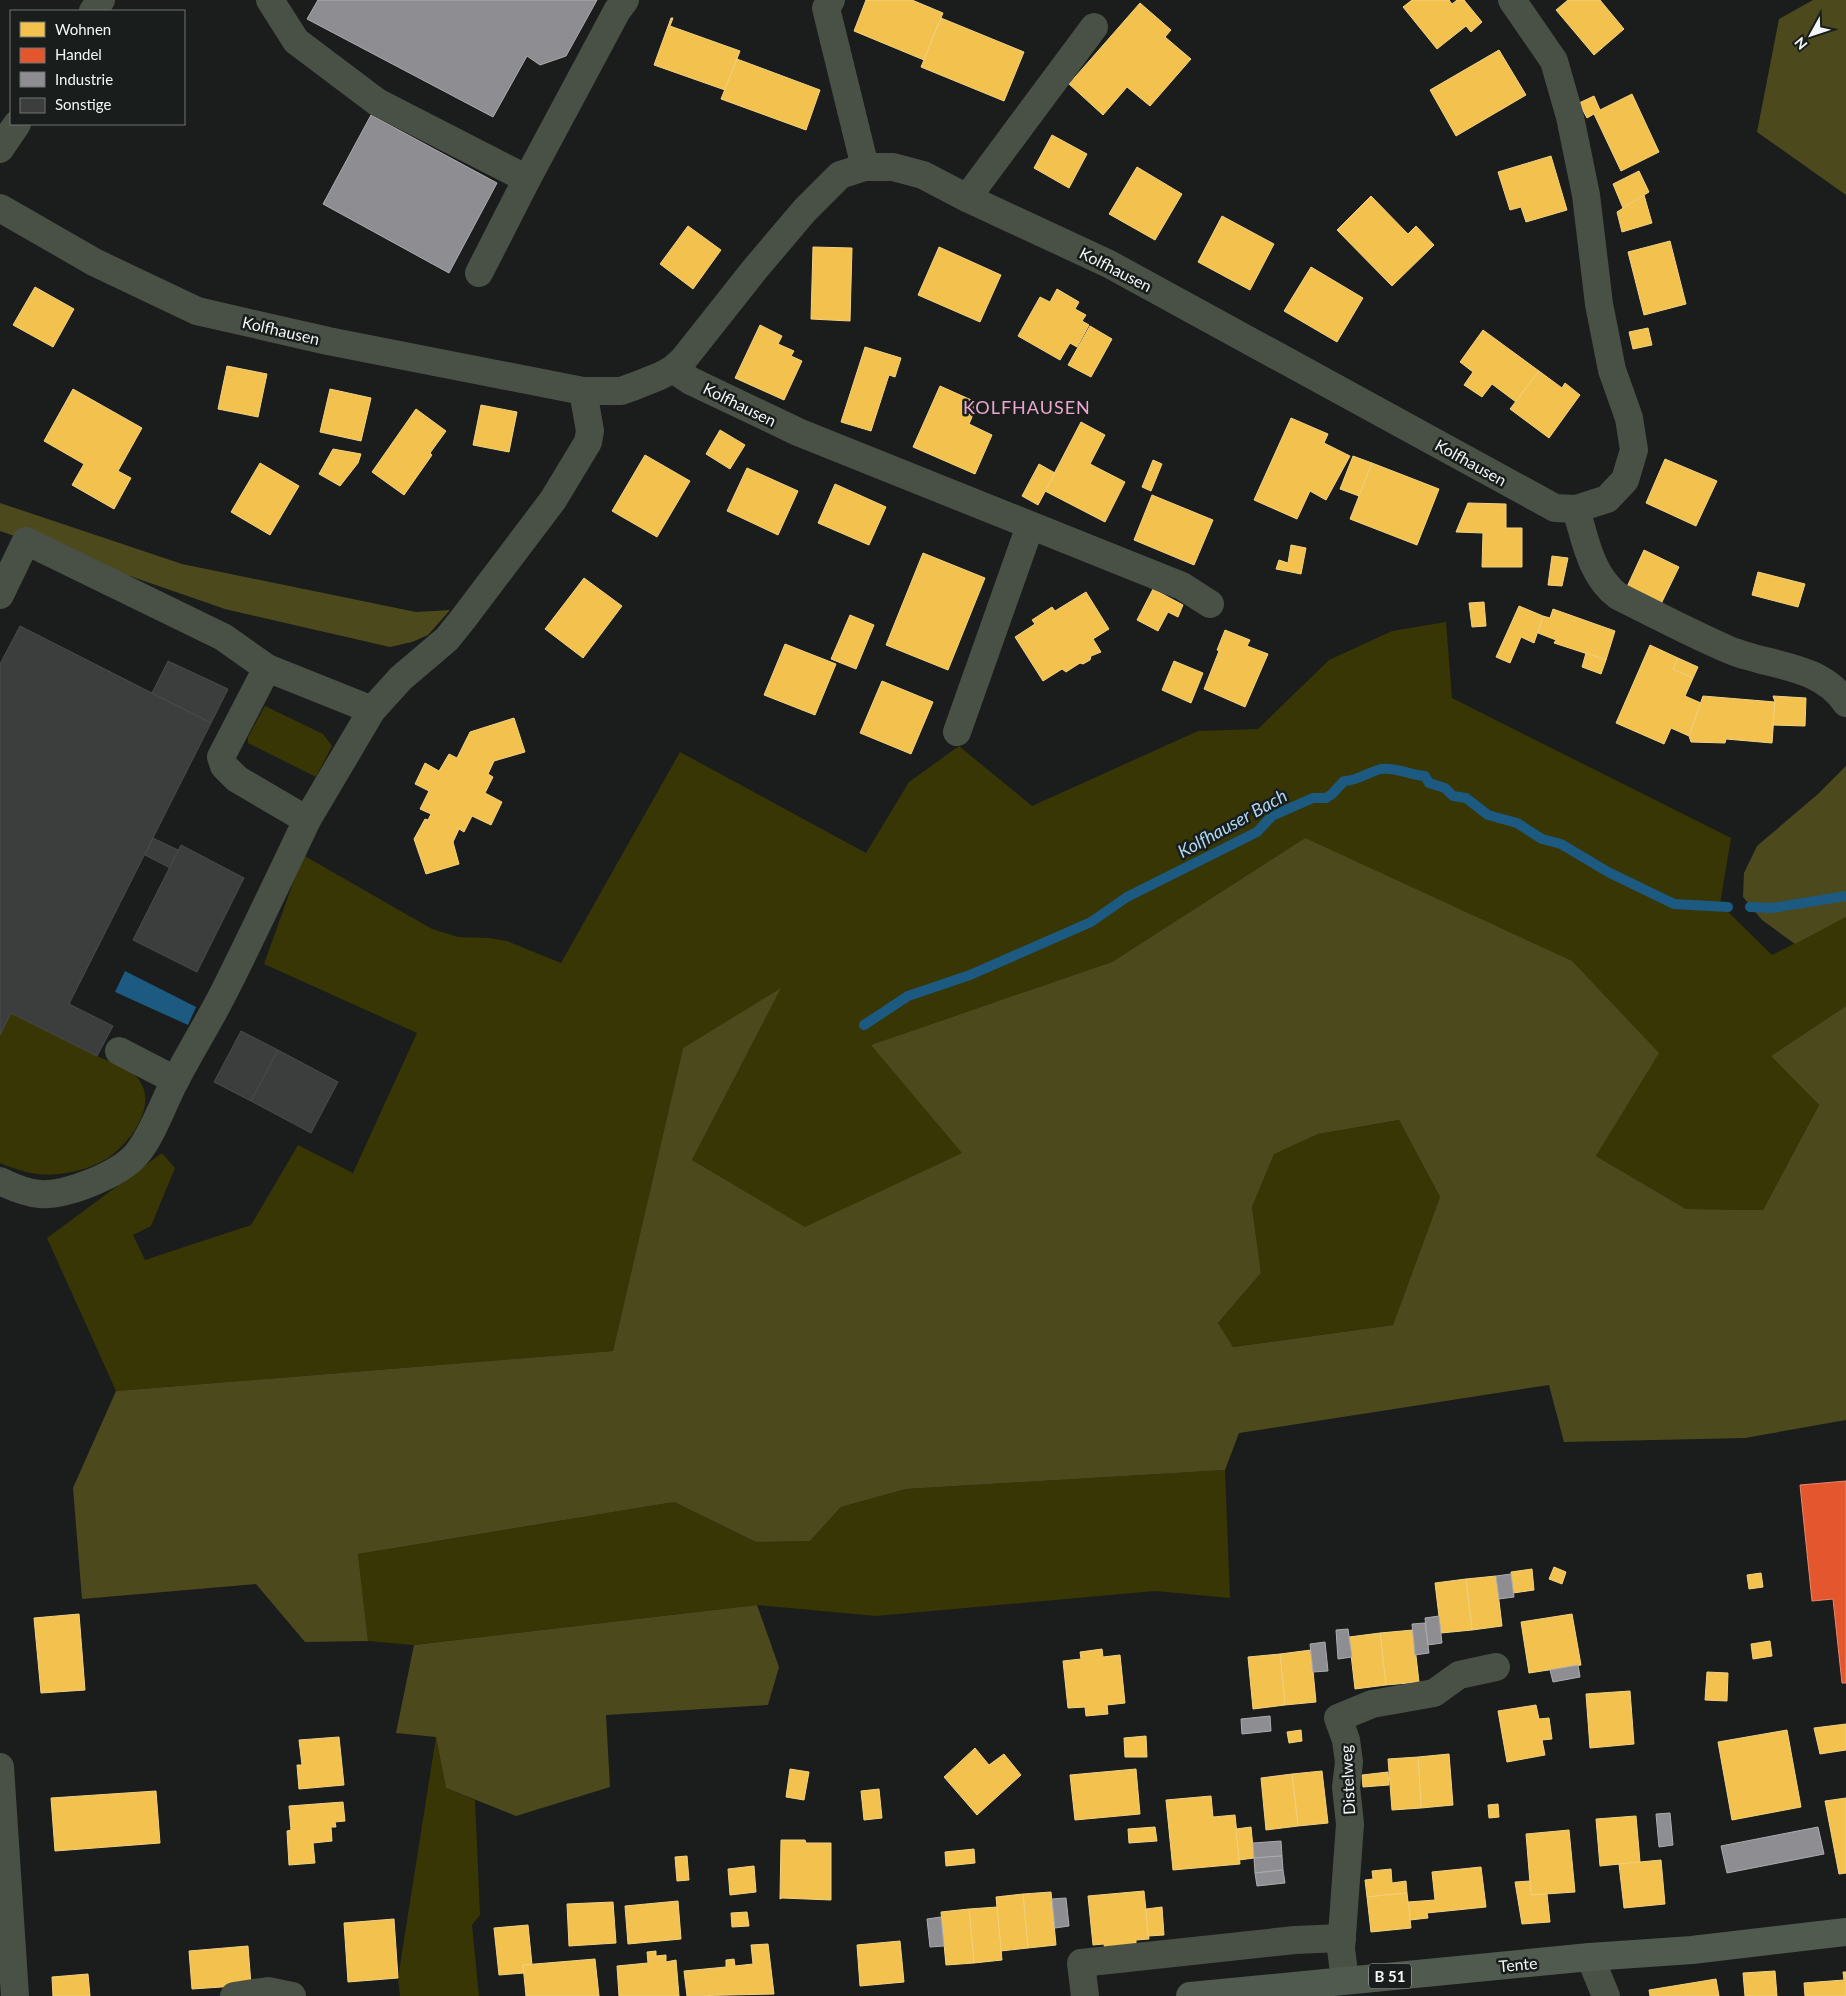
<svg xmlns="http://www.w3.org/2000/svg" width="1846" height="1996" viewBox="0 0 1846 1996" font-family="Lato,sans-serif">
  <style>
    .green { fill: #373604 }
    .forest { fill: #4c4a1d; fill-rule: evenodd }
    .water { fill: #1c5a82 }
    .homes { fill: #f2c14e; stroke: #f2d180 }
    .shops { fill: #e4572e; stroke: #e8876a }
    .industry { fill: #8d8d92; stroke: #abacb0 }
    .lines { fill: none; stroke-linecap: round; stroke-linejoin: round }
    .stream { stroke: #1c5a82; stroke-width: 10 }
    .building { fill: #3b3e3d; stroke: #494b4b }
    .minor { stroke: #495147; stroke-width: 28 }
    .major { stroke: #505a4f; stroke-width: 28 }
    .labels { text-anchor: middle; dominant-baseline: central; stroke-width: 5; stroke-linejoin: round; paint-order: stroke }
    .shield { fill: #191e1c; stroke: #b1b5b4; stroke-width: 1 }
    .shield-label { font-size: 15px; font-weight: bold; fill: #f2f6f5 }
    .street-label { font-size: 16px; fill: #f2f6f5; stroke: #191e1c }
    .neighbourhood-label { font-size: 18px; letter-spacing: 1px; fill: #eca5cf; stroke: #191e1c }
    .water-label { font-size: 18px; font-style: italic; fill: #aed6f4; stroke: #191e1c }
  </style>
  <rect width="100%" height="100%" fill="#1a1d1c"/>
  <g class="green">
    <path d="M1446,622L1452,698L1731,838L1720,904L1772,955L1846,917V1006L1771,1056L1819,1105L1763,1210L1686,1209L1596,1156L1658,1053L1305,838L1112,962L872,1045L963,1153L805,1228L692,1160L780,989L683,1048L613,1351L116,1391L47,1238L162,1153L175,1168L151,1226L133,1235L145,1260L251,1225L298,1145L353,1173L417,1033L264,964L303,855L432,929L458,937L489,938L507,941L561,963L680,752L866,853L909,782L959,746L1032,806L1198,731L1258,729L1329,660L1392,631Z"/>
    <path d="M265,706L323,734L332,746L316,777L248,743V737Z"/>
    <path d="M11,1013C40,1027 68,1042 97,1056C111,1063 130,1066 139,1080C157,1104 133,1139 112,1155C98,1166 77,1172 59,1174C38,1177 19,1171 0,1163V1035Z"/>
    <path d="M1399,1120L1440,1197L1393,1325L1233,1347L1218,1323L1261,1273L1252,1207L1274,1153L1318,1134Z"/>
    <path d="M1225,1470L1230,1598L1155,1591L876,1616L757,1605L413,1645L368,1641L358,1554L674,1502L756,1542L810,1541L841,1507L906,1489Z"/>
    <path d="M436,1737L446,1788L475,1800L480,1915L472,1925L479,1996H400L398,1978Z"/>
  </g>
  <g class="forest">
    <path d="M1813,0H1846V195L1757,132L1779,19Z"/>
    <path d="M0,503L182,564L416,612L450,610L428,635L412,642L390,647L225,609L0,531Z"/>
    <path d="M1846,766V917L1795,944L1762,920L1743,897L1744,873L1757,846L1818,794Z"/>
    <path d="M1305,838L1572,961L1659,1053L1596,1156L1686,1209L1763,1210L1819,1105L1771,1056L1846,1006V1420L1745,1438L1564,1442L1549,1385L1239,1433L1225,1470L906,1489L841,1507L810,1541L756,1542L674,1502L358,1554L368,1641L305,1642L256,1584L82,1599L73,1488L116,1391L613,1351L683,1048L781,988L692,1160L805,1227L962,1153L871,1045L1112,962ZM1399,1120L1440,1197L1393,1325L1233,1347L1218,1323L1261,1273L1252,1207L1274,1154L1318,1134Z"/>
    <path d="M757,1605L779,1667L768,1705L606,1715L610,1787L516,1816L446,1788L436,1737L396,1733L414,1645Z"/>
  </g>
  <path class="water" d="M125,971L196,1007L188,1025L115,992Z"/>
  <g class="homes">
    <path d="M866,0H912L943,13L924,60L854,31Z"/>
    <path d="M1412,0H1449L1452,4L1457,0H1464L1482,22L1471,32L1466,26L1437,49L1403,7Z"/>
    <path d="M1568,0H1600L1624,29L1594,55L1556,10Z"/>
    <path d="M1140,3L1171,30L1165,37L1191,59L1150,106L1127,87L1103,115L1069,84Z"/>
    <path d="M671,18H673L670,26L740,51L725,90L654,65Z"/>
    <path d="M941,18L1024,52L1004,101L921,67Z"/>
    <path d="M1499,50L1526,95L1456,136L1430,90Z"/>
    <path d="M737,59L820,90L806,130L721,99Z"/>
    <path d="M1632,94L1659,152L1621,171L1594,114L1587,118L1579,103L1594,96L1600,110Z"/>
    <path d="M1052,135L1087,154L1069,188L1034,168Z"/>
    <path d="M1551,156L1567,210L1526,222L1521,207L1510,210L1498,172Z"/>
    <path d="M1137,167L1182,194L1155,240L1109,214Z"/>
    <path d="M1639,171L1649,192L1623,208L1613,184Z"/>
    <path d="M1644,195L1652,223L1622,232L1617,212Z"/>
    <path d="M1371,196L1408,234L1416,226L1434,245L1392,286L1337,230Z"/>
    <path d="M1222,216L1274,244L1250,290L1198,262Z"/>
    <path d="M688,226L721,250L693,289L660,264Z"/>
    <path d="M1670,241L1686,304L1644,315L1628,252Z"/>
    <path d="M813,247L852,248L850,321L811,319Z"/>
    <path d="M939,247L1001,275L980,322L918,295Z"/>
    <path d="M1311,267L1363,298L1337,342L1284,311Z"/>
    <path d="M35,287L74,309L53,347L13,325Z"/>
    <path d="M1057,289L1079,302L1075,309L1086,315L1082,321L1089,325L1077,347L1070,343L1060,360L1018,336L1040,297L1050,302Z"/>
    <path d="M760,325L782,336L778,344L794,351L791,356L802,361L784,400L735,378Z"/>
    <path d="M1090,326L1112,339L1091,377L1068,365Z"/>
    <path d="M1648,328L1652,345L1633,349L1629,332Z"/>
    <path d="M1483,330L1539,371L1516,402L1492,384L1482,397L1464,385L1473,372L1460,362Z"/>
    <path d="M865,347L901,358L895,377L889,375L871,431L841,422Z"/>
    <path d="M227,366L267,374L258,417L218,409Z"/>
    <path d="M1539,371L1562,388L1565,383L1580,395L1549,438L1510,409Z"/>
    <path d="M940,386L978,403L969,424L992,435L975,474L913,447Z"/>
    <path d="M73,389L142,428L118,471L131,478L114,509L72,485L84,464L44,441Z"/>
    <path d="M330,389L371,398L361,441L320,432Z"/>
    <path d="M481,405L517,412L509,452L473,445Z"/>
    <path d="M416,409L446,431L430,453L432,455L404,495L372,472Z"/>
    <path d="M1291,418L1328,434L1324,443L1350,456L1326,500L1310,491L1297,519L1254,500Z"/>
    <path d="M1081,422L1105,435L1090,464L1125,482L1105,522L1045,491Z"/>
    <path d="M720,430L745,445L730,469L706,454Z"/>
    <path d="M333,449L361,454L358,463L340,486L319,474Z"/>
    <path d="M645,455L690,481L657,537L612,511Z"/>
    <path d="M1353,456L1372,463L1359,496L1340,489Z"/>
    <path d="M1665,459L1717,481L1696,526L1646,503Z"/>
    <path d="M1153,460L1162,464L1151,491L1142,487Z"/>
    <path d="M260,463L299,486L270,535L231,512Z"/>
    <path d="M1372,463L1439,489L1417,545L1350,519Z"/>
    <path d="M1039,464L1055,473L1038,505L1022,496Z"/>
    <path d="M747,468L798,491L778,535L727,511Z"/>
    <path d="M835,484L886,507L869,545L818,523Z"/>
    <path d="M1152,495L1213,520L1194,565L1134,540Z"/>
    <path d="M1468,503L1506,504V528H1522V567H1482L1483,533L1456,532Z"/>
    <path d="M1291,545L1306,548L1301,574L1276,569L1279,560L1288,563Z"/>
    <path d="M1644,550L1679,567L1660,606L1626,589Z"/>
    <path d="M923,553L985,578L948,670L886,645Z"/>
    <path d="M1552,556L1568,558L1562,586L1548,585Z"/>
    <path d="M1758,572L1805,584L1798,607L1752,595Z"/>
    <path d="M584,578L622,606L583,658L545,629Z"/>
    <path d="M1153,589L1183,605L1178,617L1168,612L1158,631L1137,620Z"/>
    <path d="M1086,592L1109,629L1093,639L1101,652L1091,656L1090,660L1083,664L1080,663L1066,672L1062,669L1043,681L1015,637L1035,624L1032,620L1052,607L1055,611Z"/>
    <path d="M1484,602L1486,626L1472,627L1469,603Z"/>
    <path d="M1519,606L1543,616L1534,643L1521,637L1510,663L1496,657Z"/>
    <path d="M1553,609L1615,631L1606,660L1554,643L1556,640L1538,633L1543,616L1550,618Z"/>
    <path d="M850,615L874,625L856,669L831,659Z"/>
    <path d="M1225,630L1250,640L1247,646L1268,654L1245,707L1204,689L1219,651L1217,650Z"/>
    <path d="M785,644L836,664L815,715L764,695Z"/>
    <path d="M1650,645L1678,658L1673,669L1693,678L1685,696L1701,703L1689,736L1671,728L1664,744L1616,723Z"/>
    <path d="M1586,653L1606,660L1601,674L1582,667Z"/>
    <path d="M1678,658L1698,667L1693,678L1673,669Z"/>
    <path d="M1174,661L1203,673L1191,703L1162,690Z"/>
    <path d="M882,681L933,702L911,754L860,733Z"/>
    <path d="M1703,696L1775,702L1772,743L1726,739L1725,743L1691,742L1689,736Z"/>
    <path d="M1773,696L1806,698L1805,726L1773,725L1775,702Z"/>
    <path d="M514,718L525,752L494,761L488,774L493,777L485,793L502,802L491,825L472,816L464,832L459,829L453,842L459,864L426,874L414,839L425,819L428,820L431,814L420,809L429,791L415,784L425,763L439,771L449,754L457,758L470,732Z"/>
    <path d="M1554,1567L1566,1572L1562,1584L1549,1579Z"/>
    <path d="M1532,1569L1534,1590L1513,1593L1511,1572Z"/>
    <path d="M1761,1573L1763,1587L1749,1589L1747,1575Z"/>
    <path d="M1496,1576L1502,1626L1472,1630L1466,1579Z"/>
    <path d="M1466,1579L1472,1630L1441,1633L1435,1583Z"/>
    <path d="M79,1614L85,1690L41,1693L34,1618Z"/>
    <path d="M1572,1614L1581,1665L1529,1673L1521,1622Z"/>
    <path d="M1413,1630L1419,1682L1386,1685L1380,1633Z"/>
    <path d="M1380,1633L1386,1685L1355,1689L1349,1637Z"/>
    <path d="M1770,1641L1772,1656L1753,1659L1751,1644Z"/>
    <path d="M1102,1649L1103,1657L1120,1655L1125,1703L1107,1705L1108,1714L1086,1716L1085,1707L1068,1708L1063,1661L1081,1659L1080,1652Z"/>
    <path d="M1311,1650L1316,1702L1285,1705L1280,1654Z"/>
    <path d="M1280,1654L1285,1705L1253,1709L1248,1657Z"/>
    <path d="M1707,1672L1728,1673L1727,1701L1705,1700Z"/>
    <path d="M1630,1691L1634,1744L1590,1748L1586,1694Z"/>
    <path d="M1536,1705L1539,1719L1549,1718L1552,1739L1542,1740L1545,1755L1507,1762L1498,1711Z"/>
    <path d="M1846,1724V1750L1820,1754L1814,1728Z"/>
    <path d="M1301,1730L1302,1741L1289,1743L1287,1732Z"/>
    <path d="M1787,1730L1801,1807L1732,1820L1718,1742Z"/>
    <path d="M1146,1736L1147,1757H1125L1124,1738Z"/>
    <path d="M339,1737L344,1785L299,1789L297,1765H302L299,1740Z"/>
    <path d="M975,1748L989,1765L1004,1754L1021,1775L977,1815L944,1777Z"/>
    <path d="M1449,1754L1453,1805L1421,1808L1418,1757Z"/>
    <path d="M1418,1757L1421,1808L1392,1810L1388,1759Z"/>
    <path d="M790,1769L809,1772L804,1800L786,1797Z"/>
    <path d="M1136,1769L1140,1814L1075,1820L1070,1775Z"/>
    <path d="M1322,1771L1328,1823L1298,1826L1292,1774Z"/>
    <path d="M1388,1772L1389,1785L1363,1787L1362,1775Z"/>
    <path d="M1292,1774L1298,1826L1266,1830L1261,1778Z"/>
    <path d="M879,1789L882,1818L864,1820L861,1791Z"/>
    <path d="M156,1791L160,1843L55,1851L51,1798Z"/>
    <path d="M1211,1796L1213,1817L1235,1815L1240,1864L1173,1870L1166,1800Z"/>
    <path d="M1846,1798V1873L1839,1874L1825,1801Z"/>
    <path d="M343,1802L345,1821L335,1822L336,1827H331L332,1841L313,1843L315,1863L289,1865L287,1831L291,1830L289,1806Z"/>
    <path d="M1498,1804L1499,1817L1489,1818L1488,1805Z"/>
    <path d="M1636,1816L1640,1862L1600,1866L1596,1819Z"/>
    <path d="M1155,1827L1157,1841L1129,1843L1128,1829Z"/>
    <path d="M1251,1827L1254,1858L1239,1860L1236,1829Z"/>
    <path d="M1569,1830L1575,1892L1531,1895L1526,1834Z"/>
    <path d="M781,1840H805L806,1843H831V1900L782,1898L780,1899Z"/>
    <path d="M974,1849L975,1863L946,1866L945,1852Z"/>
    <path d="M687,1856L689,1880L677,1881L675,1857Z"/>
    <path d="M1661,1860L1665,1904L1624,1908L1619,1864Z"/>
    <path d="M754,1866L756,1892L730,1895L728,1869Z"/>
    <path d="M1481,1867L1486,1907L1427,1913L1428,1918L1410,1920L1408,1902L1435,1900L1432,1872Z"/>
    <path d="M1391,1869L1392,1883L1406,1881L1407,1893L1367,1897L1365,1880L1373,1879L1372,1871Z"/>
    <path d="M1530,1881L1531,1895L1547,1894L1550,1922L1522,1924L1515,1882Z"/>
    <path d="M1144,1891L1149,1939L1136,1940V1949L1105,1952L1104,1944L1093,1945L1088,1896Z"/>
    <path d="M1051,1892L1056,1945L1028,1948L1023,1894Z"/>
    <path d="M1407,1893L1411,1928L1371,1932L1367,1897Z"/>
    <path d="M1023,1894L1028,1948L1001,1951L996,1897Z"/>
    <path d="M678,1901L681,1939L628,1944L625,1906Z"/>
    <path d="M613,1902L616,1943L569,1946L567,1904Z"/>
    <path d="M997,1907L1002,1960L974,1963L969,1909Z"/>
    <path d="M1162,1907L1164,1935L1148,1936L1146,1909Z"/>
    <path d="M969,1909L974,1963L946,1965L941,1912Z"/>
    <path d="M747,1912L749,1926L732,1927L731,1913Z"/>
    <path d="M394,1919L398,1978L348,1982L344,1923Z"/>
    <path d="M528,1925L532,1965H523L524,1973L499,1975L494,1928Z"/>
    <path d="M900,1941L904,1982L860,1986L857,1945Z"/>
    <path d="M768,1944L774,1994L687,1996L684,1971L726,1967V1960L734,1959L735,1966L753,1964L751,1945Z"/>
    <path d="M248,1946L251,1985L192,1989L189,1951Z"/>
    <path d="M656,1951V1956L666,1955V1962L676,1960L679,1996H619L617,1966L648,1963L647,1952Z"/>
    <path d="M595,1959L599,1996H526L523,1965Z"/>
    <path d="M1775,1971L1777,1996H1745L1743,1973Z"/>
    <path d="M1843,1972H1846V1996H1805L1804,1983L1844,1980Z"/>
    <path d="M88,1974L90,1996H53L52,1977Z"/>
    <path d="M1716,1979L1719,1996H1650L1649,1990Z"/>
  </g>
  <path class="shops" d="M1846,1481V1683H1842L1833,1599L1812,1601L1800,1485Z"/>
  <g class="industry">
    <path d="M318,0H597L566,56L540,65L527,56L493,117L307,19Z"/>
    <path d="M371,115L497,183L449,273L323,204Z"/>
    <path d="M1511,1574L1514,1597L1499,1599L1496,1576Z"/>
    <path d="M1439,1616L1442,1643L1428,1645L1425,1618Z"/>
    <path d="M1425,1623L1429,1653L1415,1655L1412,1624Z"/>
    <path d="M1348,1629L1352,1657L1338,1659L1336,1630Z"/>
    <path d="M1325,1642L1328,1671L1313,1672L1310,1644Z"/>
    <path d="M1578,1665L1580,1677L1553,1682L1550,1670Z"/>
    <path d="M1270,1716L1271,1731L1242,1734L1241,1719Z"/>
    <path d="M1670,1813L1673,1845L1659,1847L1656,1814Z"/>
    <path d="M1818,1827L1824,1854L1727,1873L1721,1846Z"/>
    <path d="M1281,1841L1282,1856L1254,1858L1253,1843Z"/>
    <path d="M1282,1856L1283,1870L1255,1873L1254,1858Z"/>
    <path d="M1283,1870L1285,1883L1257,1886L1255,1873Z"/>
    <path d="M1066,1898L1069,1926L1055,1928L1052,1899Z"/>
    <path d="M941,1917L944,1946L930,1947L927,1919Z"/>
  </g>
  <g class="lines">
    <g class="stream">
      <path d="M1750,907L1772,908L1846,896"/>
      <path d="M864,1025L908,996L970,975L1091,922L1127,897L1257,832L1272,816L1313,798H1326L1332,794L1344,781C1357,781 1368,772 1381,769C1396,767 1410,775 1425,776L1429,783L1445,788L1453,796L1466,798L1488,815L1517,823L1542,839L1561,844L1608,872L1674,904L1728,907"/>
    </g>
  </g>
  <g class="building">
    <path d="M20,626L211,723L69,1004L113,1026L97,1056L11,1013L0,1035V664Z"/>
    <path d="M168,661L228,689L211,723L152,693Z"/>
    <path d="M153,838L178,850L170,868L145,855Z"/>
    <path d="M181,845L244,878L197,972L133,940Z"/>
    <path d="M241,1031L278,1050L251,1101L214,1082Z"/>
    <path d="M278,1050L338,1082L311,1133L251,1101Z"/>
  </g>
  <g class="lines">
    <g class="minor">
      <path d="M270,0L296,41L377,102L527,179L617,11L625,0"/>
      <path d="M831,0L826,8L865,167"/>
      <path d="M93,11L101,0"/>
      <path d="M0,149L17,124"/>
      <path d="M967,198L1094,27"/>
      <path d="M0,208L94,262L197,311L328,341L583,391H621L635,386L660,376L673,369L683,360L755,269L805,210L840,175L865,167H893L923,175L967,198L1109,264L1555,508L1576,509L1607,499L1625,480L1634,450L1629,418L1612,370L1599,304L1586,195L1570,117L1554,61L1512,0"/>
      <path d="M479,273L527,179"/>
      <path d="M673,369L691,381L798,432L1182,586L1210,604"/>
      <path d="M1576,509C1585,539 1591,576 1618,596C1654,614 1690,633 1727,649C1768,667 1819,663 1846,703"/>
      <path d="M0,595L26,541L223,637L267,668L372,710"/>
      <path d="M957,732L1030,526"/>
      <path d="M307,820L372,710L401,678L447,639L463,619L553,500L588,442L590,431L583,391"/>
      <path d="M119,1051L175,1080"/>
      <path d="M0,1181C12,1187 26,1193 40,1194C66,1196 118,1175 136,1155C152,1137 163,1103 175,1081C192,1048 212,1017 228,984C255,930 281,875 307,820L237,779L224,766L221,757L267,668"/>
      <path d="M0,1767L15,1996"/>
      <path d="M1590,1957L1606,1996"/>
      <path d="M1345,1980L1341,1949L1350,1824L1346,1787L1349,1762L1346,1740L1338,1718L1372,1704L1434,1693L1459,1675L1496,1667"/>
      <path d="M234,1996L268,1991L292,1996"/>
      <path d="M1085,1996L1081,1963L1295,1940L1342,1938"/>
    </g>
    <path class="major" d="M1190,1996L1590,1957L1692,1950L1846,1932"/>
  </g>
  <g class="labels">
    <rect class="shield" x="1369" y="1963.5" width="42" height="25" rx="4"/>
    <g class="shield-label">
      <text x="1390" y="1976">B 51</text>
    </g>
    <g class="street-label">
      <text transform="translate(1116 269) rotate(27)">Kolfhausen</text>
      <text transform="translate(281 330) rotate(13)">Kolfhausen</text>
      <text transform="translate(740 404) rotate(26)">Kolfhausen</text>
      <text transform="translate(1471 462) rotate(29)">Kolfhausen</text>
      <text transform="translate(1347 1780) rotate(-93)">Distelweg</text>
      <text transform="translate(1518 1964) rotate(-5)">Tente</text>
    </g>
    <g class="neighbourhood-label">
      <text x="1027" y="407">KOLFHAUSEN</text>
    </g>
    <g class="water-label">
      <text transform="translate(1232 823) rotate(-29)">Kolfhauser Bach</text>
    </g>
  </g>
  <rect x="10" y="10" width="175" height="115" fill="#191e1c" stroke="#707473"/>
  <rect x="20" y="22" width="25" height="15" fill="#f2c14e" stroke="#707473"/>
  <text x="55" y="35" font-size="15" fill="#f2f6f5">Wohnen</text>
  <rect x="20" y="48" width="25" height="15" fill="#e4572e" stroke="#707473"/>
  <text x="55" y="60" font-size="15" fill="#f2f6f5">Handel</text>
  <rect x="20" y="72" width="25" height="15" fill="#8d8d92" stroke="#707473"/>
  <text x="55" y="85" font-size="15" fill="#f2f6f5">Industrie</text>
  <rect x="20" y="98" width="25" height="15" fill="#3b3e3d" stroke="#707473"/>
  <text x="55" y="110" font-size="15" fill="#f2f6f5">Sonstige</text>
  <g transform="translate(1811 35) rotate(230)" stroke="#191e1c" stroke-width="4" paint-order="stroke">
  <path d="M0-4L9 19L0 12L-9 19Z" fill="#f2f6f5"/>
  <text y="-8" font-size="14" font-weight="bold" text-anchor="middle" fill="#f2f6f5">N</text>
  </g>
</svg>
